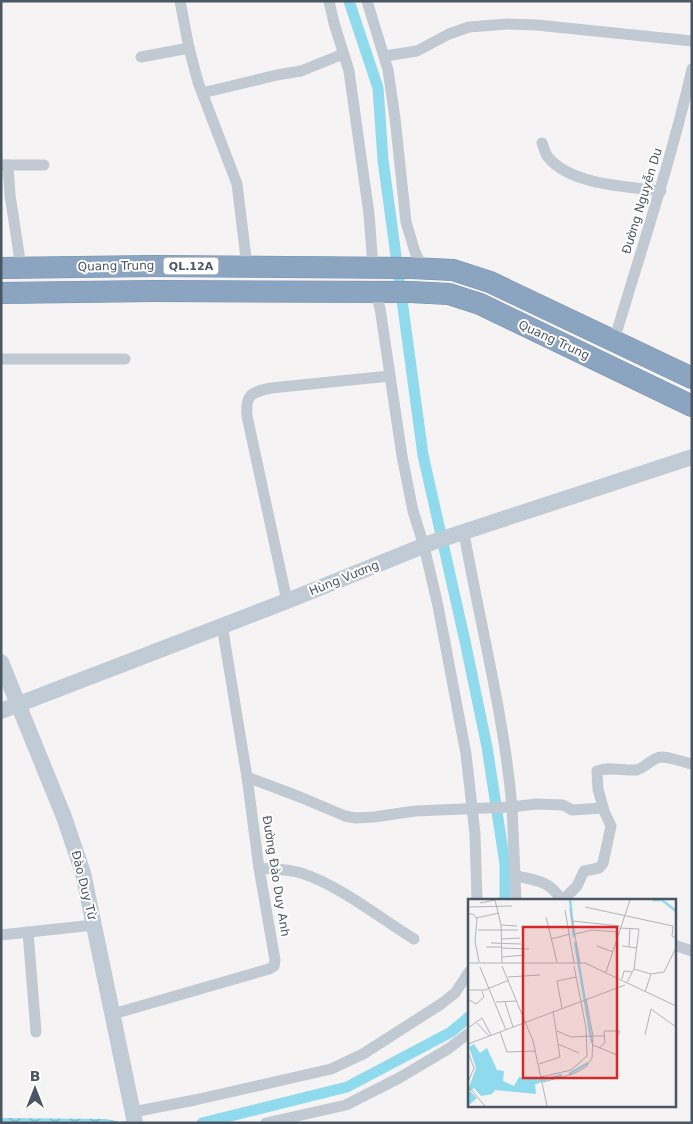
<svg xmlns="http://www.w3.org/2000/svg" width="693" height="1124" viewBox="0 0 693 1124" font-family="'DejaVu Sans',sans-serif">
  <style>
    .water { fill: url(#water-waves) }
    .lines { fill: none; stroke-linecap: round; stroke-linejoin: round }
    .canal { stroke: #90daee; stroke-width: 11 }
    .highway-casing { stroke: #7690ad; stroke-width: 22 }
    .street { stroke: #c1cad2; stroke-width: 11 }
    .secondary { stroke: #c1cbd6; stroke-width: 16 }
    .highway { stroke: #8ba5c1; stroke-width: 21 }
    .labels { text-anchor: middle; dominant-baseline: central; stroke-width: 4; stroke-linejoin: round; paint-order: stroke }
    .shield { fill: #fff; stroke: #808990; stroke-width: 1 }
    .shield-label { font-size: 11px; font-weight: bold; fill: #4a5661 }
    .street-label { font-size: 12px; fill: #4a5661; stroke: #fff }
    .inset-river { fill: none; stroke: #90daee; stroke-width: 2.5 }
    .inset-road { fill: none; stroke: #b1b4b9; stroke-width: 1 }
    .view { fill: #d62828; fill-opacity: 0.15; stroke: #d62828; stroke-width: 2.5 }
    .inset-edge { fill: none; stroke: #4a5661; stroke-width: 2.5 }
  </style>
  <defs>
    <pattern id="water-waves" width="16" height="10" patternUnits="userSpaceOnUse" patternTransform="scale(1.25)"><rect width="16" height="10" fill="#90daee"/><path d="M0 5q4-4 8 0t8 0" fill="none" stroke="#78b4c4"/></pattern>
  </defs>
  <rect width="100%" height="100%" fill="#f5f3f3"/>
  <path class="water" d="M1,1118L106,1119L120,1122L127,1121V1123H1Z"/>
  <g class="lines">
    <g class="canal">
      <path d="M349,1L378,88L383,160L423,455L465,641L487,747L505,864V900"/>
      <path d="M202,1123L347,1087L451,1032L469,1017"/>
    </g>
    <defs>
      <g id="highway">
        <path d="M1,268L154,266L412,268L453,270L490,282L692,378"/>
        <path d="M1,293L153,291L411,292L449,294L480,304L692,406"/>
      </g>
    </defs>
    <use href="#highway" class="highway-casing"/>
    <g class="street">
      <path d="M180,1L189,48L198,82L237,184L247,266"/>
      <path d="M329,1L334,23L349,71L369,214L373,267"/>
      <path d="M367,1L388,70L395,118L406,222L415,252L423,268"/>
      <path d="M385,56L417,51L449,34L469,27L507,24L537,25L692,41"/>
      <path d="M141,57L189,48"/>
      <path d="M202,93L277,75L301,71L343,54"/>
      <path d="M542,143C544,147 545,154 548,157C570,185 629,187 661,191"/>
      <path d="M3,165H44"/>
      <path d="M8,165L10,195L21,267"/>
      <path d="M375,292L380,308L402,456L413,511L424,546L438,606L466,754L475,834L477,900"/>
      <path d="M614,341C641,250 671,161 692,69"/>
      <path d="M1,359H125"/>
      <path d="M464,533C480,624 504,715 512,807L536,804L563,805L572,810L603,808"/>
      <path d="M287,601L247,416C245,394 252,392 271,388L390,376"/>
      <path d="M247,777L300,797L345,816L356,818L374,817L415,811L512,807L516,900"/>
      <path d="M259,868C273,869 288,869 301,873C339,885 380,918 414,939"/>
      <path d="M516,876C535,880 551,881 561,900"/>
      <path d="M563,900L577,886L584,871L599,868L603,863L611,826L604,811L598,789L597,771C609,766 624,771 636,770C646,768 651,758 661,757C671,757 682,762 692,764"/>
      <path d="M28,932L36,1032"/>
      <path d="M1,935L94,925"/>
      <path d="M674,945L692,951"/>
      <path d="M113,1014L269,969L274,966L275,960L259,868L247,777L222,625"/>
      <path d="M133,1112L195,1100L331,1069L363,1054L441,1004L455,993L469,972"/>
      <path d="M266,1123L346,1105L399,1078L448,1049L469,1033"/>
    </g>
    <g class="secondary">
      <path d="M1,662L64,817L83,873L135,1123"/>
      <path d="M1,711L287,601L433,542L692,457"/>
    </g>
    <use href="#highway" class="highway"/>
  </g>
  <g class="labels">
    <rect class="shield" x="163.5" y="257.5" width="55" height="17" rx="4"/>
    <g class="shield-label">
      <text x="191" y="266">QL.12A</text>
    </g>
    <g class="street-label">
      <text transform="translate(642 201) rotate(-73)">Đường Nguyễn Du</text>
      <text transform="translate(116 266) rotate(-1)">Quang Trung</text>
      <text transform="translate(554 340) rotate(25)">Quang Trung</text>
      <text transform="translate(344 578) rotate(-22)">Hùng Vương</text>
      <text transform="translate(276 876) rotate(81)">Đường Đào Duy Anh</text>
      <text transform="translate(84 885) rotate(76)">Đào Duy Từ</text>
    </g>
  </g>
  <g transform="translate(468 899)">
    <rect width="208" height="208" fill="#f5f3f3"/>
    <path d="M6,145L12,154L19,149L29,171L36,172L35,182L46,187L51,178L73,179L72,184L67,185L68,195L27,191L24,195L13,197L6,189L2,192L9,199L0,207V191L8,169L1,148Z" fill="#90daee"/>
    <path class="inset-river" d="M102,1L106,38M185,1H194L208,12M107,43L124,144M101,175L120,164M72,182L94,176"/>
    <path class="inset-road" d="M27,1L33,26L34,64M12,4L27,1M0,8L44,7M117,8L205,27L204,37L208,39M102,10L112,64M97,11L106,64M0,15H5L9,20L7,42L11,63M78,18L89,63M8,19L31,14M104,22L152,27M33,26L49,27M151,29L171,30L166,70L159,83M10,31H50M107,35L124,31L150,33M33,40L52,39M83,40L102,35M23,44L53,45M129,47L145,53M154,47L169,49M18,48H34M161,48L162,30M34,49L61,50M34,58L57,56M0,67V64H117L208,107M34,67L65,142L79,207M12,68L38,131M166,70L183,75L196,73L208,49M138,73L162,1M40,78L72,76M154,80L156,72L164,73M0,91H17L41,81M177,93L183,75M0,100L8,105L16,98L14,92M118,100L125,137H137M28,103L49,102M37,103L45,128M94,109L89,82L108,78M9,124L21,137M0,129L14,119L23,136M32,133L39,153L68,152M177,136L183,110L208,128M0,145L157,86M90,145L111,154M125,146L149,156M131,149L137,144L136,132H152L150,136M0,153L6,169L0,183M71,165L92,158L85,112M73,178L103,171L119,157L118,129L106,67M75,183L105,175L118,168L124,159L125,137L103,138L89,132M0,187L17,207"/>
    <path class="view" d="M55,28H149V179H55Z"/>
    <rect width="208" height="208" class="inset-edge"/>
  </g>
  <rect width="693" height="1124" fill="none" stroke="#4a5661" stroke-width="5"/>
  <g transform="translate(35 1089)" stroke="#ffffff" stroke-width="4" paint-order="stroke">
  <path d="M0-4L9 19L0 12L-9 19Z" fill="#4a5661"/>
  <text y="-8" font-size="14" font-weight="bold" text-anchor="middle" fill="#4a5661">B</text>
  </g>
</svg>
